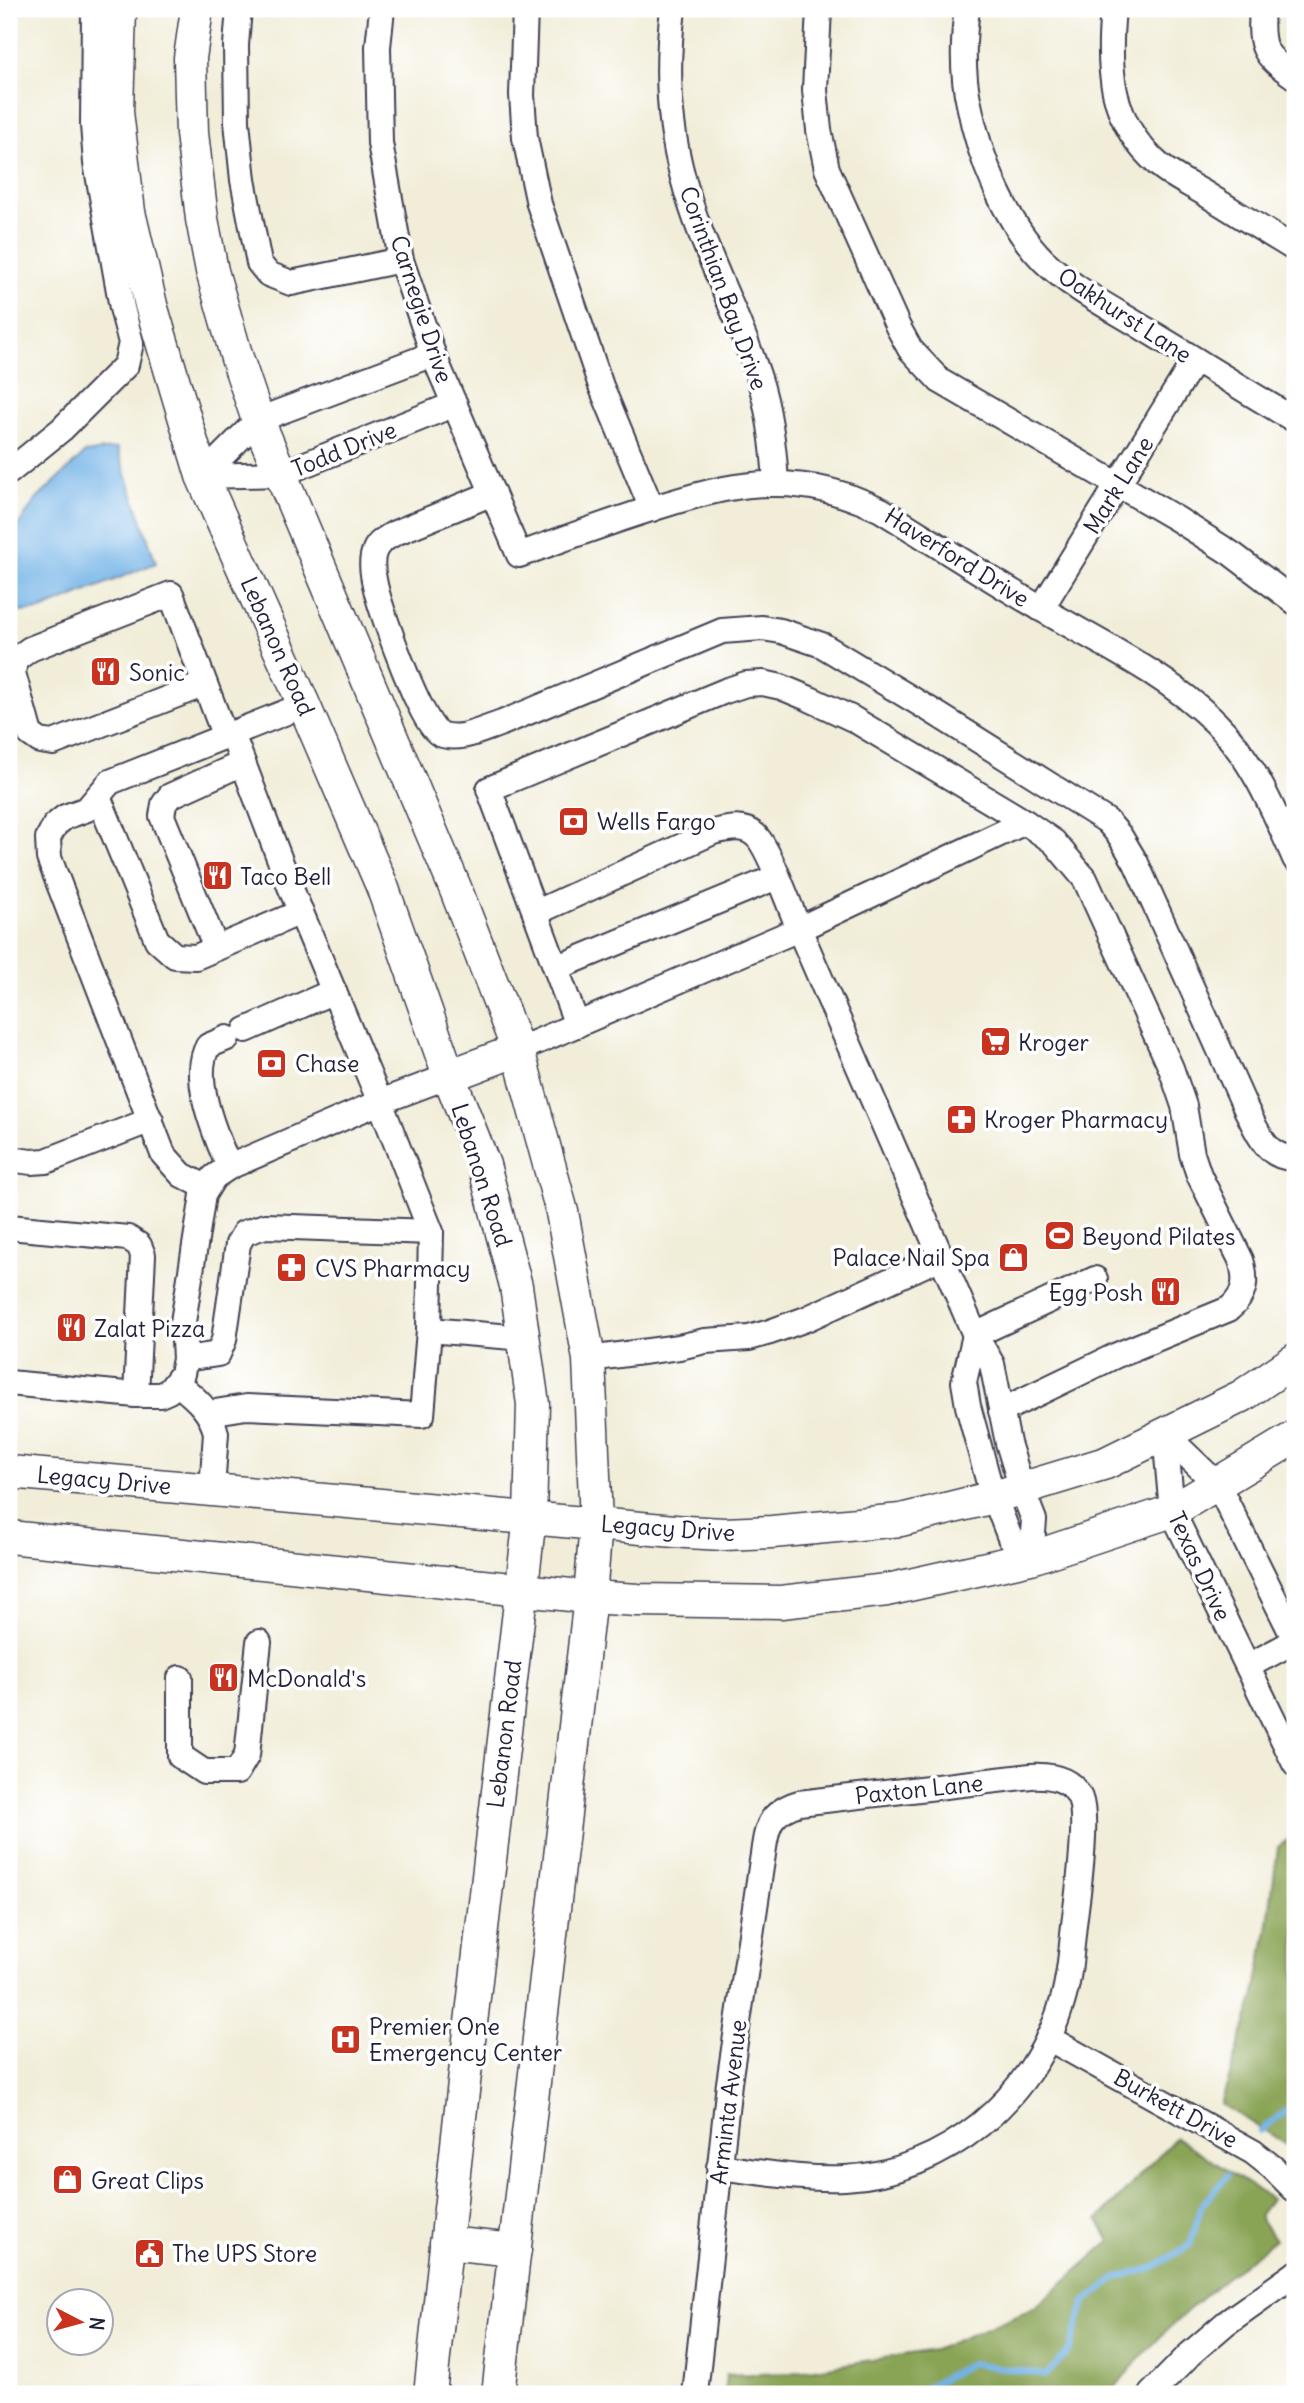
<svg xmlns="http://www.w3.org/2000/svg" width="1304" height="2403" viewBox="0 0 1304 2403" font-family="Delius,sans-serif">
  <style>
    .green { fill: #aebd60; stroke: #68704e; stroke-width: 2 }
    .forest { fill: #8aa456; stroke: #566348; stroke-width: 2 }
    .water { fill: #72b2e6; stroke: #4a6a90; stroke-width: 2 }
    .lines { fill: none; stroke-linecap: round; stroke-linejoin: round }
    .stream { stroke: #72b2e6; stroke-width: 6 }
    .minor-casing { stroke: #414053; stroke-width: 28 }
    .major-casing { stroke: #414053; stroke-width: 35 }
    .minor { stroke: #fff; stroke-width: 24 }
    .major { stroke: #fff; stroke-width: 32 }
    .labels { text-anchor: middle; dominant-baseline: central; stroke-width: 7; stroke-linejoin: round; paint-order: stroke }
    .street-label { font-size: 23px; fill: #22223b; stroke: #fff }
    .poi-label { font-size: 23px; fill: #22223b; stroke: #fff; text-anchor: start }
  </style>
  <rect width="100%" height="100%" fill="#fff"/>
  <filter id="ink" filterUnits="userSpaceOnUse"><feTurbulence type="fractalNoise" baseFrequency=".0143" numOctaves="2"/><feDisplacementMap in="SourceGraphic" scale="14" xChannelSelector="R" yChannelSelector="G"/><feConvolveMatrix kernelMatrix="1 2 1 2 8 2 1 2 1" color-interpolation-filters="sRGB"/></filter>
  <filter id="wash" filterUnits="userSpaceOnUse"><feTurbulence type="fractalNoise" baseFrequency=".00686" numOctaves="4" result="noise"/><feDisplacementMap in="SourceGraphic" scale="28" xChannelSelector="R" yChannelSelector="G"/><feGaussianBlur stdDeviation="1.57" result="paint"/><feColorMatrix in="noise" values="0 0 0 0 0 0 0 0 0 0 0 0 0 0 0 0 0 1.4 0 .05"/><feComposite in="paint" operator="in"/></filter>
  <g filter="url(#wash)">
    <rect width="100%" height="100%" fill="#f1edd8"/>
    <path class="green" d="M9,2385L229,2394H9Z"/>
    <g class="forest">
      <path d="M1295,1834V2153L1283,2142L1221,2104L1255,1994L1267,1930L1278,1847Z"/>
      <path d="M1176,2137L1271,2199L1259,2216L1275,2240C1214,2285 1156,2334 1110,2394H724L726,2375L791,2373L934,2350L1034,2308L1110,2241L1098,2220Z"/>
    </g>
    <path class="water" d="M117,448L156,563L41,610L9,613V570L15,530L36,500L85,453Z"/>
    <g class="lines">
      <g class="stream">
        <path d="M1260,2131L1295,2104"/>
        <path d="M913,2394L971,2363L1046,2375L1069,2351L1085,2302L1115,2278L1152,2268L1190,2245L1202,2205L1228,2175"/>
      </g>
    </g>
  </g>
  <g filter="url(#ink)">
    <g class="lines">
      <defs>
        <g id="minor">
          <path d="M239,9L236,45L237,122L243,180L259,263L268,274L291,283L401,260"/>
          <path d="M382,9L378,47L380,143L401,260L433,354L519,555C568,537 617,519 667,504C703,493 739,483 777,484C814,484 848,494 881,510C935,543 989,579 1045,611C1102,644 1167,675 1215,722C1253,759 1274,811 1295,859"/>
          <path d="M525,9L522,95L525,138L539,204L601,386L652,509"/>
          <path d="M673,9C666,66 668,123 683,178C701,248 737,310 759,378C770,412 774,448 776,483"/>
          <path d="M819,9L815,90L819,130L827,169L898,327L910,349L940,381L1177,519L1232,554L1295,602"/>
          <path d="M967,9C963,39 962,74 969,104C979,157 1005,222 1044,261C1073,289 1111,308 1145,329C1195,359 1245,391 1295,420"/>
          <path d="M1113,9C1107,69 1110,123 1159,165C1172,176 1189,184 1204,193C1235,212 1265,231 1295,249"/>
          <path d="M1262,9C1259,48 1263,55 1295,77"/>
          <path d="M9,472L62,429L126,365L131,343L122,308L96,163L93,125L94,9"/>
          <path d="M202,476L281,474L455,404"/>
          <path d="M202,476L258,420L433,354"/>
          <path d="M493,493L395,533C388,537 378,542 375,550C369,562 374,581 377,593C383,616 422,727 440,734C460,742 483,729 502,723L722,631L762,628L781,631L822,645L932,711L1107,821L1120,836L1136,863L1246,1109C1257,1131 1266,1159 1295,1158"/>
          <path d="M1041,609L1194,361"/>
          <path d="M205,684L53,743L40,741L30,734L13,673L15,660L30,649L171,594L225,737"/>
          <path d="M98,796L157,940L175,956L196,957L301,912"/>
          <path d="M535,913L713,832C727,829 743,824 755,835C768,845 791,910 799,929L1025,822"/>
          <path d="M216,948L162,816L164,804L170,796L243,763"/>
          <path d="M556,968L777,877"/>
          <path d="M577,1025L489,789L725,691L746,684L763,683L781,687L810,699L853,719L1025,822L1054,842L1085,879L1171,1068L1184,1106L1192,1154L1199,1175L1241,1260C1247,1280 1246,1295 1229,1309L1117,1355L1001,1411"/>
          <path d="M246,1030L334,991"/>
          <path d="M227,1038L208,1046C190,1078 216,1136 229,1167"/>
          <path d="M518,1050L799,929L975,1335L992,1364L1008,1443L1022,1489L1034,1520L1031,1558"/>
          <path d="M9,1159L31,1162L46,1161L151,1120"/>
          <path d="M206,1187L182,1175L163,1154L49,858L48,838L55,825L65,817L87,809L110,782L304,705"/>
          <path d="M9,1227L128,1238L139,1245L143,1255L136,1395"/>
          <path d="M429,1330L524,1338"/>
          <path d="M185,1359L218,1354L224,1340L238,1244L244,1233L265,1226L431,1232"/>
          <path d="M589,1359L679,1347L705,1341L749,1338L770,1332L806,1319L941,1257"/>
          <path d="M9,1383L136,1395H160L169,1391L182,1374L185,1359L183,1322L203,1195L214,1177L229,1167L380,1102L449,1076"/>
          <path d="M177,1383C194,1397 211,1410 216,1433L212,1489"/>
          <path d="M209,1413L246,1407L422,1415L429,1330L431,1232L380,1102L289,884L232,734"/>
          <path d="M1165,1434L1172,1511L1295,1764"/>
          <path d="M1165,1434L1218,1485L1295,1640"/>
          <path d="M1031,1558L1010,1538L989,1483L968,1406L964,1382L975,1335L1095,1279"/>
          <path d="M1248,1666L1295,1641"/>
          <path d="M180,1678V1756L204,1772H237L247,1755L259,1642"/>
          <path d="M1048,2038L1253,2152L1272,2167L1295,2190"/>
          <path d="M695,2394L729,2083L761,1867C767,1834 763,1814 799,1803L1031,1776C1050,1775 1071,1778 1080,1798C1089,1821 1077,1898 1074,1925C1071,1951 1070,1978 1062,2003C1034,2098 945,2173 845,2178C803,2180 761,2172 719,2167"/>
          <path d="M1151,2394L1190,2354L1226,2323L1295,2274"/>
        </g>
        <g id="major">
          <path d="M120,9L117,112L129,212L151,305L202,476L304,705L382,886L449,1076L484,1165L516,1286L533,1404L530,1517L460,2117L430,2394"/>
          <path d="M197,9L190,58L192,133L202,219L212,271L237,358L258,420L456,890L518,1050L562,1212L589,1359L596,1523L590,1597L498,2394"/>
          <path d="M449,1076L518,1050"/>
          <path d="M9,1472L686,1532L724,1534L772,1532L901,1520L994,1497L1106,1463L1242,1396L1295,1360"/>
          <path d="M9,1537L590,1597L638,1600L781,1602L887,1590L1031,1558L1172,1511L1295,1437"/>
          <path d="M446,2243L515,2250"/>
        </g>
      </defs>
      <use href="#minor" class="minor-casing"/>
      <use href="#major" class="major-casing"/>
      <use href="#minor" class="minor"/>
      <use href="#major" class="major"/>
    </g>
  </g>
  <defs>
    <symbol id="restaurant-square" viewBox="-11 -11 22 22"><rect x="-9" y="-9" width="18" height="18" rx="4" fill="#c8321e" stroke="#fff"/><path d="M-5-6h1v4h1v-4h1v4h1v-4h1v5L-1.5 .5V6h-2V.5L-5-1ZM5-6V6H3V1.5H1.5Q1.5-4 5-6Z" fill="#fff"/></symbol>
    <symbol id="bank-square" viewBox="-11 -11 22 22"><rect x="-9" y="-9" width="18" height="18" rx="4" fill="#c8321e" stroke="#fff"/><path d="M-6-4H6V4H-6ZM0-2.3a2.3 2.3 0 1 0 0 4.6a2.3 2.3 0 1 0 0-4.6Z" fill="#fff"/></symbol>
    <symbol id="supermarket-square" viewBox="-11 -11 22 22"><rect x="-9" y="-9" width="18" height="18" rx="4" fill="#c8321e" stroke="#fff"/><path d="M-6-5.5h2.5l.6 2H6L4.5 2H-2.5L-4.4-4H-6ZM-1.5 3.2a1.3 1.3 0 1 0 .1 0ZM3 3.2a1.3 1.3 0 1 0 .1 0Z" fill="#fff"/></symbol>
    <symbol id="pharmacy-square" viewBox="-11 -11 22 22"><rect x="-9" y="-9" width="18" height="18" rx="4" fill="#c8321e" stroke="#fff"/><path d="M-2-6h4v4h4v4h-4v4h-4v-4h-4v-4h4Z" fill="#fff"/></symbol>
    <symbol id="stadium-square" viewBox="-11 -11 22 22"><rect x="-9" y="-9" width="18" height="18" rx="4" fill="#c8321e" stroke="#fff"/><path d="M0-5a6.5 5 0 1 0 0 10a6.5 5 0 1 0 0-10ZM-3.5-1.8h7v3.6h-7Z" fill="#fff"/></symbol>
    <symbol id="shop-square" viewBox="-11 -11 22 22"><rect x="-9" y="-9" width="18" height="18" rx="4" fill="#c8321e" stroke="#fff"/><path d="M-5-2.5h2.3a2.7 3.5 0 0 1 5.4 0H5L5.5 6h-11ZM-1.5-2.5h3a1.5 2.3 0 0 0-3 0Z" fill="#fff"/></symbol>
    <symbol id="hospital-square" viewBox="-11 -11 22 22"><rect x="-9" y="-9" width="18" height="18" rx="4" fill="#c8321e" stroke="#fff"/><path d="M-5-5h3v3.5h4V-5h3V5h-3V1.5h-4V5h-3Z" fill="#fff"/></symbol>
    <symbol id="civic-square" viewBox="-11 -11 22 22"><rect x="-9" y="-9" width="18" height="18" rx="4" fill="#c8321e" stroke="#fff"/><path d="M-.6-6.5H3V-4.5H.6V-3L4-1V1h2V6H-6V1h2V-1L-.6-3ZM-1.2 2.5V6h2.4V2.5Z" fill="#fff"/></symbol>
  </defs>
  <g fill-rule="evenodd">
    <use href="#restaurant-square" x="88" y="654" width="35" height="35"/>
    <use href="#bank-square" x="556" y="804" width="35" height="35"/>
    <use href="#restaurant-square" x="200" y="858" width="35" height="35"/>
    <use href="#supermarket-square" x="978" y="1024" width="35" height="35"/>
    <use href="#bank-square" x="254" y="1046" width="35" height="35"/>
    <use href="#pharmacy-square" x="944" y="1102" width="35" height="35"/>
    <use href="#stadium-square" x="1042" y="1218" width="35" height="35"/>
    <use href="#shop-square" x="996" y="1240" width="35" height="35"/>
    <use href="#pharmacy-square" x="274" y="1250" width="35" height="35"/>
    <use href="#restaurant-square" x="1148" y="1274" width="35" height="35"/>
    <use href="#restaurant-square" x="54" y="1310" width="35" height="35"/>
    <use href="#restaurant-square" x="206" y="1660" width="35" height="35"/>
    <use href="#hospital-square" x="328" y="2022" width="35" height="35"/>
    <use href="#shop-square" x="50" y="2162" width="35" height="35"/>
    <use href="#civic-square" x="132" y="2236" width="35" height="35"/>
  </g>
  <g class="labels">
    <g class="street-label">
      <text transform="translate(724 288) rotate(70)">Corinthian Bay Drive</text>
      <text transform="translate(422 309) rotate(72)">Carnegie Drive</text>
      <text transform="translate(1125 315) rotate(33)">Oakhurst Lane</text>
      <text transform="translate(344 449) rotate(-22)">Todd Drive</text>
      <text transform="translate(1118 485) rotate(-58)">Mark Lane</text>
      <text transform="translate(957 557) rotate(32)">Haverford Drive</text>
      <text transform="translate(278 646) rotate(66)">Lebanon Road</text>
      <text transform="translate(482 1175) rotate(72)">Lebanon Road</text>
      <text transform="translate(104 1480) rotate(5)">Legacy Drive</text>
      <text transform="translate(668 1528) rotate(4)">Legacy Drive</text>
      <text transform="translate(1200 1566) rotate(65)">Texas Drive</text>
      <text transform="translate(504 1734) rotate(-83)">Lebanon Road</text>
      <text transform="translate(919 1789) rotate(-6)">Paxton Lane</text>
      <text transform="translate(728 2102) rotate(-83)">Arminta Avenue</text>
      <text transform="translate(1176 2108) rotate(29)">Burkett Drive</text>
    </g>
    <g class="poi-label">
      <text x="129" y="672">Sonic</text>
      <text x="597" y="821">Wells Fargo</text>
      <text x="240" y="876">Taco Bell</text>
      <text x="1018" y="1042">Kroger</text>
      <text x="295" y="1063">Chase</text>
      <text x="984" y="1119">Kroger Pharmacy</text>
      <text x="1082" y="1236">Beyond Pilates</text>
      <text x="990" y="1257" text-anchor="end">Palace Nail Spa</text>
      <text x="315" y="1268">CVS Pharmacy</text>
      <text x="1143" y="1292" text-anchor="end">Egg Posh</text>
      <text x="94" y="1328">Zalat Pizza</text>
      <text x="247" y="1678">McDonald's</text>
      <text x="369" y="2026">Premier One<tspan x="369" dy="26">Emergency Center</tspan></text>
      <text x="91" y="2180">Great Clips</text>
      <text x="172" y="2253">The UPS Store</text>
    </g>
  </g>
  <rect width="1304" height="2403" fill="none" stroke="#fff" stroke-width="35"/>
  <g transform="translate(80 2322) rotate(96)"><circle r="33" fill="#ffffff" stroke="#a7a7b1" stroke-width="2"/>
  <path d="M0-5L12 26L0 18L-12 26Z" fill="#c8321e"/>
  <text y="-10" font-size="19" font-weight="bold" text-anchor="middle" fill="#22223b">N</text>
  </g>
</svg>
